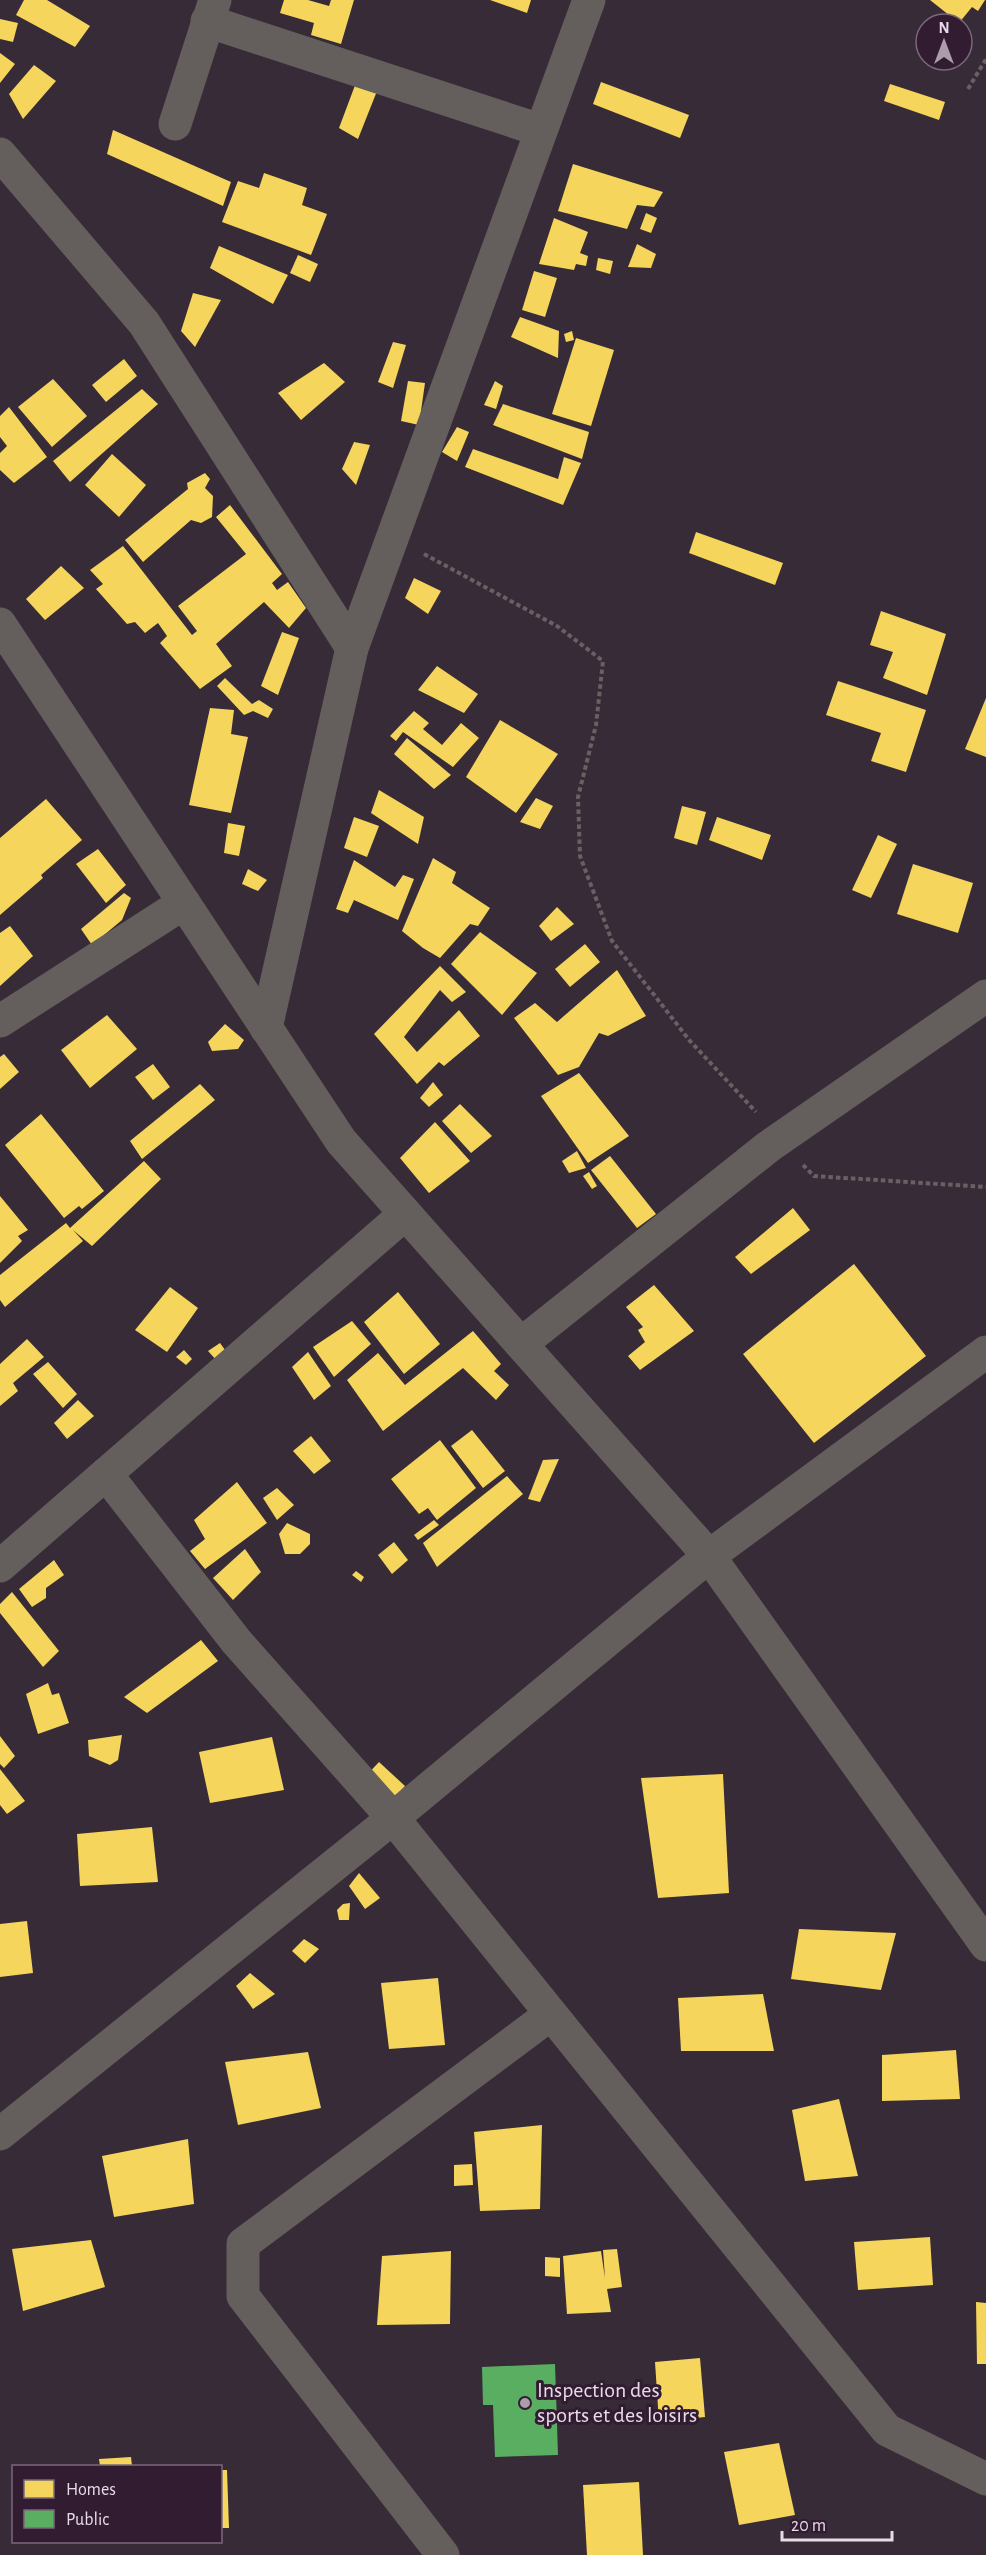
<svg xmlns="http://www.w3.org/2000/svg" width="986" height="2555" viewBox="0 0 986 2555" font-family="'Alegreya Sans',sans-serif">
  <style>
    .homes { fill: #f6d55c }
    .public { fill: #5aae61 }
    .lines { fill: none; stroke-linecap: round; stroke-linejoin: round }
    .path { stroke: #676163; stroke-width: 4; stroke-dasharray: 4.5 3; stroke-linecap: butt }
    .street { stroke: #645f5d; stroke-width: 33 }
    .poi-dot { fill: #ab9daa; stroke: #311c31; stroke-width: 2 }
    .labels { text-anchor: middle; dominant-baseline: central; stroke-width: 6; stroke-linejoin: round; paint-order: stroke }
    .poi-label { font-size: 22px; fill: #e9dae8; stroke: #311c31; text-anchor: start }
  </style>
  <rect width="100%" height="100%" fill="#372b37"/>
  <g class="homes">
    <path d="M24,0H47L90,26L75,47L16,15Z"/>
    <path d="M284,0H308L329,6L331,0H354L341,44L311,35L314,23L280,13Z"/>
    <path d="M490,0H531L527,13Z"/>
    <path d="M930,0H985L978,11L972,7L959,23Z"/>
    <path d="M0,19L18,23L13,42L0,39Z"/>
    <path d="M0,53L15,64L0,83Z"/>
    <path d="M34,65L56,81L23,119L9,94Z"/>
    <path d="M357,80L379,86L358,139L339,128Z"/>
    <path d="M601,82L689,115L680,138L593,104Z"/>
    <path d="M890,84L945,102L939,120L884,101Z"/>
    <path d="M113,130L231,182L223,206L107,154Z"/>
    <path d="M573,164L663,192L654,207L637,205L627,229L558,211Z"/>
    <path d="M264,173L307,188L302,205L327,214L311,255L222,222L238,181L259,188Z"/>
    <path d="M646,213L657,218L651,233L640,229Z"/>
    <path d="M554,218L588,232L580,253L588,256L586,266L576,264L574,270L539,264Z"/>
    <path d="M637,244L656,254L651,268L628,267Z"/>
    <path d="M219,246L288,275L273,304L210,268Z"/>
    <path d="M298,255L318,264L310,282L290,273Z"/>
    <path d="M598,258L613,261L610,274L596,270Z"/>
    <path d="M534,271L557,278L545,317L522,310Z"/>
    <path d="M193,293L221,300L195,347L181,331Z"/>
    <path d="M520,317L559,331L558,358L511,337Z"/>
    <path d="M572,331L574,340L566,342L564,334Z"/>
    <path d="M576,338L614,350L591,426L552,414Z"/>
    <path d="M393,342L406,345L393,388L378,382Z"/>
    <path d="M124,359L137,376L106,402L92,385Z"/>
    <path d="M324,363L345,382L301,420L278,393Z"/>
    <path d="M53,379L87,416L52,447L18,407Z"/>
    <path d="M408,381L425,383L419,425L401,421Z"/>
    <path d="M495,381L503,386L496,409L484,405Z"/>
    <path d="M142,389L158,404L70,482L53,461Z"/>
    <path d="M503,404L589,432L582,459L493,425Z"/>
    <path d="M9,407L47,457L14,483L0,470V453L7,446L0,437V416Z"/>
    <path d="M457,427L469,432L457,461L442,452Z"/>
    <path d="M354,442L370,445L356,485L342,469Z"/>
    <path d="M473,449L558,479L564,457L581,463L563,505L465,467Z"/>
    <path d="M112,454L146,485L119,517L85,485Z"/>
    <path d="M205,473L210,479L205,488L213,496L212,517L201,523L191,520L143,562L125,540L188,489L187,483Z"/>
    <path d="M230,505L282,574L272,583L277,590L288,582L306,608L289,628L264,602L216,644L232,666L200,689L160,643L167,636L158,623L145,633L135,622L127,624L96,589L103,584L90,570L123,546L192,635L197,631L178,606L246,554L216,517Z"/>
    <path d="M696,532L783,563L775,585L689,553Z"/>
    <path d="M61,566L84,588L45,620L26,599Z"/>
    <path d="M414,578L441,591L428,614L405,598Z"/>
    <path d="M881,611L946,634L927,695L883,678L893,652L870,645Z"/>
    <path d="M282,632L299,638L278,695L261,686Z"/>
    <path d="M437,666L478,694L464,713L418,690Z"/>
    <path d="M225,678L252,704L259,700L273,709L268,718L253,711L244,715L217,686Z"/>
    <path d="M838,681L926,710L906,772L871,761L881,733L826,715Z"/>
    <path d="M986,698V757L965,749Z"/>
    <path d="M210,708L234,710L231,734L248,737L231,813L189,805Z"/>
    <path d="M414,711L429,723L423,729L442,745L461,723L479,738L453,767L403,732L396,741L390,736Z"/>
    <path d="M500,720L558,754L516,813L466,777Z"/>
    <path d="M407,738L451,775L434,789L394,754Z"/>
    <path d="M379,790L424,817L418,844L371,813Z"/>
    <path d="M536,798L553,806L540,829L520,822Z"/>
    <path d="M46,799L82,840L41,875L43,878L0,915V838Z"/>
    <path d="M682,806L706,812L697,845L674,838Z"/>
    <path d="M354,817L379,826L367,857L344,848Z"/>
    <path d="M717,817L771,835L762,860L709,840Z"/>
    <path d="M228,823L245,826L239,856L224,853Z"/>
    <path d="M878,835L897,844L871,898L852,890Z"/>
    <path d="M98,849L126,885L106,903L76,864Z"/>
    <path d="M433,858L456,872L452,883L490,908L478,926L470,924L440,958L423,948L402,931Z"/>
    <path d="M354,860L395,887L403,875L414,879L398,920L354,900L348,913L336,909Z"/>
    <path d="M913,864L973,883L958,933L897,914Z"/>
    <path d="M248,869L267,880L258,891L242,884Z"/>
    <path d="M124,893L131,898L122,920L92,945L81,929Z"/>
    <path d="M557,907L574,924L551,941L539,926Z"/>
    <path d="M10,926L33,956L0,986V933Z"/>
    <path d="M480,932L537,973L502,1015L451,964Z"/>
    <path d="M585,944L600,962L570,987L555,969Z"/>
    <path d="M440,966L466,992L452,1002L440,990L404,1037L417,1052L459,1010L480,1036L444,1066L439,1062L417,1084L374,1034Z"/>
    <path d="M617,970L646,1016L608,1036L599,1033L579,1067L558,1075L514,1018L535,1003L557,1022Z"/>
    <path d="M107,1015L137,1049L90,1088L61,1050Z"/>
    <path d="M225,1024L244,1040L238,1049L212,1051L208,1042Z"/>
    <path d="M4,1054L19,1072L0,1089V1057Z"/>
    <path d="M153,1064L170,1087L153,1100L135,1077Z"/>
    <path d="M579,1073L629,1136L588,1163L541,1096Z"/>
    <path d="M433,1082L443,1095L429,1107L420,1098Z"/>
    <path d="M200,1084L215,1100L142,1159L130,1141Z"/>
    <path d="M460,1104L492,1136L471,1153L442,1121Z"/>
    <path d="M41,1114L104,1191L82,1209L79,1206L64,1218L5,1145Z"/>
    <path d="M435,1122L470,1161L429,1193L400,1158Z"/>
    <path d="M577,1151L586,1168L569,1173L562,1161Z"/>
    <path d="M610,1156L656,1214L637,1228L591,1170Z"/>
    <path d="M144,1161L161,1179L92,1246L73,1230L83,1241L5,1307L0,1300V1275L66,1223L70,1228Z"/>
    <path d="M589,1172L597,1186L592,1189L583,1176Z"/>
    <path d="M0,1196L28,1230L18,1236L22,1241L0,1263Z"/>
    <path d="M793,1208L810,1230L751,1274L735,1257Z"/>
    <path d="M854,1264L926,1356L814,1443L743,1354Z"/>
    <path d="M654,1285L694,1331L640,1370L628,1356L645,1342L638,1330L643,1327L626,1307Z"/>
    <path d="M170,1287L198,1308L167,1352L135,1330Z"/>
    <path d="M398,1292L440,1344L404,1374L364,1322Z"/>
    <path d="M352,1321L371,1344L334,1377L313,1347Z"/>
    <path d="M473,1331L501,1364L494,1371L509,1385L496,1400L463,1368L383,1431L347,1380L378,1353L405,1385Z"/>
    <path d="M27,1339L44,1357L13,1383L18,1391L0,1406V1364Z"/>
    <path d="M220,1343L228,1354L218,1362L208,1351Z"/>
    <path d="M184,1350L192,1359L186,1365L176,1357Z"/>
    <path d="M308,1352L331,1386L314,1400L292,1367Z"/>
    <path d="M48,1362L77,1394L63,1408L33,1374Z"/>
    <path d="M78,1400L94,1416L67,1439L54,1423Z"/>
    <path d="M472,1430L505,1471L483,1488L451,1446Z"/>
    <path d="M311,1436L331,1461L314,1474L293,1451Z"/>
    <path d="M440,1440L476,1488L437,1520L428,1508L419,1514L391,1479Z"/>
    <path d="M559,1459L540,1502L528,1499L543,1460Z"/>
    <path d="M507,1476L523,1494L437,1567L423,1543Z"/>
    <path d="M237,1482L267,1523L205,1569L190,1551L205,1539L194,1520Z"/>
    <path d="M277,1488L294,1505L277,1520L263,1498Z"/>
    <path d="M434,1520L439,1525L418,1540L414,1535Z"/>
    <path d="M287,1523L310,1534V1544L300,1554H285L279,1534Z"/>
    <path d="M394,1542L408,1560L392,1574L378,1555Z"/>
    <path d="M245,1549L261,1572L233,1600L213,1578Z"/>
    <path d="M54,1560L64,1575L46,1588V1598L32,1607L19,1589Z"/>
    <path d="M356,1571L364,1577L361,1582L352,1575Z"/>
    <path d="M12,1592L59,1651L43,1667L0,1613V1604Z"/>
    <path d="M201,1640L218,1661L147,1713L124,1697Z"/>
    <path d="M48,1683L52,1695L59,1693L69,1723L38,1734L26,1694Z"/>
    <path d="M122,1735L118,1760L110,1765L89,1756L88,1740Z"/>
    <path d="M0,1736L15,1756L4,1768L0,1764Z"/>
    <path d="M272,1737L284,1790L210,1803L199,1752Z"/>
    <path d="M379,1762L405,1786L389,1803L364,1778Z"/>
    <path d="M0,1769L25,1801L7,1814L0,1805Z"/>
    <path d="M723,1774L729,1893L658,1898L641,1778Z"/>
    <path d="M152,1827L158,1882L80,1886L77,1834Z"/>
    <path d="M359,1873L380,1898L365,1909L349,1886Z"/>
    <path d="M350,1903L349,1920H339L337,1910L343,1904Z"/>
    <path d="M27,1921L33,1973L0,1977V1924Z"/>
    <path d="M799,1929L896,1933L881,1990L791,1979Z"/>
    <path d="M304,1939L319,1949L305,1963L292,1951Z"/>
    <path d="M250,1973L275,1994L253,2009L236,1986Z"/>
    <path d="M438,1978L445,2045L389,2049L381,1983Z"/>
    <path d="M763,1994L774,2051H681L678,1998Z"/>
    <path d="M956,2050L960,2099L882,2101V2055Z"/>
    <path d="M308,2052L321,2108L238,2125L225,2062Z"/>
    <path d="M839,2099L858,2176L805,2181L792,2110Z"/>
    <path d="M542,2125L540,2209L480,2211L474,2132Z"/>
    <path d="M188,2139L194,2204L114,2217L102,2156Z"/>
    <path d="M472,2164L473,2185L454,2186V2165Z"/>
    <path d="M930,2237L933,2285L858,2290L854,2242Z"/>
    <path d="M91,2240L105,2287L23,2311L12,2249Z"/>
    <path d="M617,2249L622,2287L607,2289L611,2312L567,2314L563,2256L601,2251L605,2278L603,2250Z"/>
    <path d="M451,2251L450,2324L377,2325L382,2256Z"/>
    <path d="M545,2257L560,2258V2277L545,2276Z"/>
    <path d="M976,2302L986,2303V2364H977Z"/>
    <path d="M700,2358L705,2417L659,2422L655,2362Z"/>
    <path d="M779,2443L795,2515L739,2525L724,2452Z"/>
    <path d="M131,2457L132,2466H100L99,2459Z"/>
    <path d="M220,2470H227L229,2528H220Z"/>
    <path d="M639,2482L643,2555H587L583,2485Z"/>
  </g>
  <path class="public" d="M555,2364L558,2455L495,2457L493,2405H483L482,2367Z"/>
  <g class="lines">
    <g class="path">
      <path d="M968,89L986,59"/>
      <path d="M424,554L557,626L603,661L596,725L578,797L580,856L612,941L690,1041L756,1112"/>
      <path d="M803,1165L814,1176L986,1187"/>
    </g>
    <g class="street">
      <path d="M207,21L540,130"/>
      <path d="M175,124L215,0"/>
      <path d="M0,154L144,323L352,648"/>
      <path d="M0,624L341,1141L709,1556L986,1945"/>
      <path d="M0,1021L184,903"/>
      <path d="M266,1028L352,648L589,0"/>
      <path d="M521,1344L768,1147L986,996"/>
      <path d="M106,1474L236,1641L393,1818L887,2430L986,2479"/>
      <path d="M0,1566L405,1214"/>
      <path d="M0,2134L393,1818L709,1556L986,1352"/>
      <path d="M443,2555L243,2296V2244L551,2014"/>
    </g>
  </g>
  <circle class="poi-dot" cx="525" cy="2403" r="6"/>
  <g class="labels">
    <g class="poi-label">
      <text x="537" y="2390">Inspection des<tspan x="537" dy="25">sports et des loisirs</tspan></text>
    </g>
  </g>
  <rect x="12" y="2465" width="210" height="78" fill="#311c31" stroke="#7b687a" stroke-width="1.5"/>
  <rect x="24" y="2480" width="30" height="18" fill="#f6d55c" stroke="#7b687a" stroke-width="1.5"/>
  <text x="66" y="2495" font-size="18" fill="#e9dae8">Homes</text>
  <rect x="24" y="2510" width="30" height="18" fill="#5aae61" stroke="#7b687a" stroke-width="1.5"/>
  <text x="66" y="2525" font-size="18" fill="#e9dae8">Public</text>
  <g transform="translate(944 42)"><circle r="28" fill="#311c31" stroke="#7b687a" stroke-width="1.5"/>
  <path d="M0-4.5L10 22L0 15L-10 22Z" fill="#ab9daa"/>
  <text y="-9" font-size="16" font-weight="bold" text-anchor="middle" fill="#e9dae8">N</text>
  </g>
  <path d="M782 2531v9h110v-9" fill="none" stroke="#e9dae8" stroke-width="3"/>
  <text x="791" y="2531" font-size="18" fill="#e9dae8" stroke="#311c31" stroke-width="4.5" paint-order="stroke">20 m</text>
</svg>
